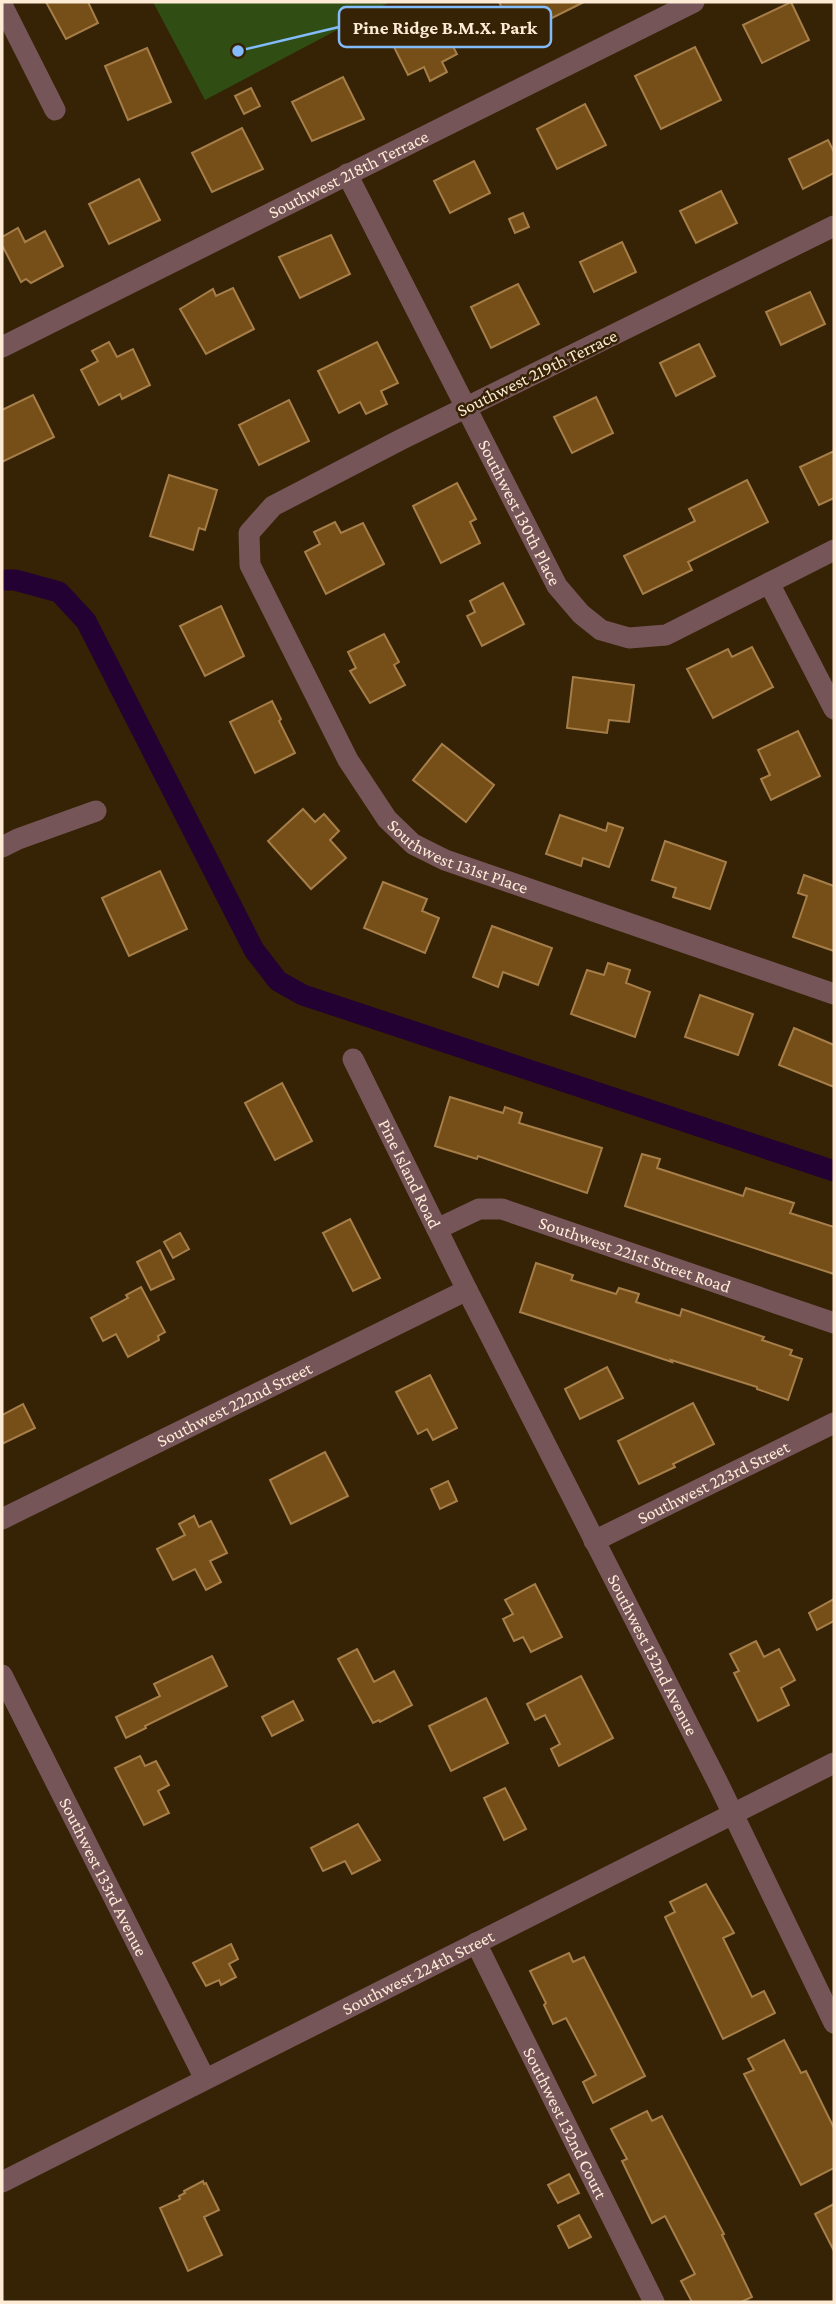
<svg xmlns="http://www.w3.org/2000/svg" width="836" height="2304" viewBox="0 0 836 2304" font-family="'Crimson Pro',serif">
  <style>
    .green { fill: #304e13 }
    .lines { fill: none; stroke-linecap: round; stroke-linejoin: round }
    .canal { stroke: #240133; stroke-width: 21 }
    .building { fill: #754f17; stroke: #a67e49; stroke-width: 2 }
    .minor { stroke: #755558; stroke-width: 21 }
    .labels { text-anchor: middle; dominant-baseline: central; stroke-width: 5; stroke-linejoin: round; paint-order: stroke }
    .street-label { font-size: 18px; fill: #fdebd6; stroke: #362205 }
    .leader { fill: none; stroke: #84bbfb; stroke-width: 2.5 }
    .callout-dot { fill: #84bbfb; stroke: #362205; stroke-width: 2.5 }
    .callout { fill: #362205; stroke: #84bbfb; stroke-width: 2.5 }
    .callout-label { font-size: 19px; text-anchor: middle; font-weight: bold; fill: #fdebd6 }
  </style>
  <rect width="100%" height="100%" fill="#362205"/>
  <path class="green" d="M153,2H390L205,100Z"/>
  <g class="lines">
    <path class="canal" d="M2,580H15L59,592L86,621L254,950L278,981L303,995L834,1171"/>
  </g>
  <g class="building">
    <path d="M46,2H88L98,23L66,39Z"/>
    <path d="M499,2H584L516,36Z"/>
    <path d="M791,2L809,40L762,63L743,25Z"/>
    <path d="M437,16L457,54L442,62L447,72L430,81L424,67L408,75L390,39Z"/>
    <path d="M695,47L721,100L661,129L635,76Z"/>
    <path d="M147,48L171,102L128,120L105,66Z"/>
    <path d="M343,77L364,119L312,141L292,102Z"/>
    <path d="M251,88L260,106L244,114L235,96Z"/>
    <path d="M585,104L606,145L557,169L537,129Z"/>
    <path d="M242,128L263,169L212,192L192,153Z"/>
    <path d="M828,140L834,152V173L803,189L789,159Z"/>
    <path d="M474,161L490,193L450,213L434,181Z"/>
    <path d="M139,179L160,220L109,244L89,204Z"/>
    <path d="M721,191L737,223L696,243L680,211Z"/>
    <path d="M523,213L529,227L515,233L509,219Z"/>
    <path d="M18,228L25,242L45,231L63,266L31,283L26,279L21,282L2,245V237Z"/>
    <path d="M331,235L350,274L300,298L279,257Z"/>
    <path d="M622,242L636,272L594,292L580,262Z"/>
    <path d="M518,284L539,324L491,348L471,307Z"/>
    <path d="M233,288L254,329L206,354L180,309L213,289L216,296Z"/>
    <path d="M810,292L825,324L781,345L766,312Z"/>
    <path d="M109,342L117,357L133,349L150,385L122,399L120,394L99,405L81,370L98,361L92,351Z"/>
    <path d="M377,342L398,383L381,391L387,404L366,414L360,402L339,413L318,371Z"/>
    <path d="M699,344L715,376L676,396L660,363Z"/>
    <path d="M33,395L54,437L2,462V410Z"/>
    <path d="M596,397L613,433L572,453L554,417Z"/>
    <path d="M289,400L309,441L259,465L239,425Z"/>
    <path d="M834,451V498L819,505L800,467Z"/>
    <path d="M169,475L217,490L205,530L199,528L193,550L150,536Z"/>
    <path d="M747,480L768,522L688,562L692,570L643,594L624,556L695,521L689,509Z"/>
    <path d="M457,483L476,519L470,522L480,543L441,563L413,506Z"/>
    <path d="M335,522L341,533L363,523L384,564L326,594L305,552L320,544L314,532Z"/>
    <path d="M503,583L524,624L482,646L467,616L475,612L470,601Z"/>
    <path d="M221,606L244,656L205,676L180,626Z"/>
    <path d="M384,634L399,662L394,665L405,685L370,703L350,671L356,668L348,652Z"/>
    <path d="M752,647L773,687L713,718L687,669L728,649L732,657Z"/>
    <path d="M573,677L634,685L629,722L609,720L607,733L567,728Z"/>
    <path d="M272,701L281,719L279,721L295,753L255,773L230,722Z"/>
    <path d="M798,731L820,776L771,800L761,779L770,775L758,750Z"/>
    <path d="M442,744L494,785L466,822L413,780Z"/>
    <path d="M303,809L315,822L324,814L339,831L330,840L346,858L311,889L268,841Z"/>
    <path d="M560,815L606,831L608,823L623,828L609,867L583,858L581,866L546,854Z"/>
    <path d="M665,841L726,862L710,909L673,897L676,888L652,880Z"/>
    <path d="M160,871L187,929L129,956L102,898Z"/>
    <path d="M804,875L834,886V951L793,937L807,896L798,893Z"/>
    <path d="M383,882L427,899L422,911L439,918L425,953L364,928Z"/>
    <path d="M492,926L552,948L538,985L503,972L498,987L473,977Z"/>
    <path d="M608,963L630,970L626,983L650,992L635,1037L571,1014L587,970L604,975Z"/>
    <path d="M700,995L753,1014L738,1055L685,1037Z"/>
    <path d="M794,1028L834,1045V1087L779,1065Z"/>
    <path d="M282,1083L312,1141L275,1160L245,1103Z"/>
    <path d="M450,1097L503,1113L505,1107L522,1113L519,1123L602,1148L587,1193L478,1156L477,1159L435,1146Z"/>
    <path d="M642,1154L660,1159L657,1168L743,1196L746,1188L794,1203L790,1213L834,1227V1274L625,1206Z"/>
    <path d="M350,1219L380,1278L353,1291L323,1233Z"/>
    <path d="M180,1233L189,1249L173,1258L164,1242Z"/>
    <path d="M160,1250L174,1279L151,1290L137,1262Z"/>
    <path d="M536,1263L573,1275L571,1280L616,1294L619,1288L639,1294L636,1302L680,1316L682,1309L764,1337L762,1340L792,1350L790,1355L802,1359L788,1400L757,1389V1387L671,1360L672,1362L520,1312Z"/>
    <path d="M141,1287L165,1332L158,1336L159,1340L128,1357L116,1334L103,1341L91,1318L128,1298L126,1295Z"/>
    <path d="M607,1367L623,1398L580,1419L565,1389Z"/>
    <path d="M430,1375L457,1428L433,1440L427,1429L418,1434L396,1392Z"/>
    <path d="M693,1403L714,1444L673,1464L675,1467L639,1484L618,1441Z"/>
    <path d="M23,1404L35,1428L2,1444V1415Z"/>
    <path d="M325,1452L348,1496L291,1524L270,1480Z"/>
    <path d="M448,1481L457,1501L440,1509L431,1489Z"/>
    <path d="M194,1516L199,1527L211,1521L227,1553L210,1561L221,1582L206,1590L195,1569L173,1580L157,1549L185,1535L179,1524Z"/>
    <path d="M535,1584L562,1637L531,1652L523,1637L514,1641L503,1619L513,1614L505,1600Z"/>
    <path d="M834,1599V1621L817,1630L809,1613Z"/>
    <path d="M756,1641L764,1657L779,1649L795,1680L781,1688L789,1705L758,1721L734,1673L739,1671L730,1654Z"/>
    <path d="M357,1649L374,1682L394,1671L412,1705L380,1722L379,1720L373,1723L338,1659Z"/>
    <path d="M212,1656L227,1686L145,1726L146,1728L126,1738L116,1717L160,1696L154,1684Z"/>
    <path d="M581,1676L613,1738L559,1766L551,1749L560,1744L545,1715L535,1720L527,1704Z"/>
    <path d="M486,1698L508,1743L451,1771L429,1726Z"/>
    <path d="M293,1701L303,1720L272,1736L262,1717Z"/>
    <path d="M140,1756L145,1766L156,1761L169,1785L158,1791L169,1813L144,1825L115,1768Z"/>
    <path d="M505,1788L526,1829L504,1840L484,1798Z"/>
    <path d="M358,1824L380,1860L352,1874L345,1861L323,1871L311,1848Z"/>
    <path d="M706,1884L734,1933L723,1938L752,1997L764,1991L775,2013L723,2039L665,1917L675,1912L670,1902Z"/>
    <path d="M231,1944L238,1959L229,1964L236,1977L221,1985L219,1980L206,1986L193,1963Z"/>
    <path d="M569,1953L573,1962L584,1957L645,2076L593,2103L583,2082L596,2075L566,2018L553,2024L544,2005L546,2003L530,1971Z"/>
    <path d="M784,2040L801,2073L806,2071L834,2128V2168L801,2185L744,2074L754,2070L748,2059Z"/>
    <path d="M647,2111L652,2121L662,2116L724,2234L722,2235L752,2297L741,2302H692L681,2281L695,2274L665,2216L652,2223L622,2161L627,2159L611,2129Z"/>
    <path d="M569,2174L579,2193L558,2203L548,2185Z"/>
    <path d="M203,2181L204,2184L206,2183L219,2210L204,2217L222,2255L188,2271L160,2208L180,2199L179,2196L185,2193L184,2191Z"/>
    <path d="M834,2204V2251L815,2214Z"/>
    <path d="M579,2215L591,2237L569,2248L558,2226Z"/>
  </g>
  <g class="lines">
    <g class="minor">
      <path d="M2,5L55,110"/>
      <path id="s1" d="M347,174L557,586L581,614L601,630L629,638L666,635L834,550"/>
      <path id="s2" d="M834,226L402,439L273,506L249,533L250,565L348,760L387,819L413,844L445,860L834,994"/>
      <path id="s3" d="M2,347L694,2"/>
      <path d="M769,583L834,709"/>
      <path d="M2,847L18,839L96,811"/>
      <path id="s4" d="M353,1059L467,1290L718,1783L834,2023"/>
      <path id="s5" d="M437,1229L479,1209H502L834,1323"/>
      <path id="s6" d="M2,1519L467,1290"/>
      <path id="s7" d="M594,1541L834,1423"/>
      <path id="s8" d="M2,1675L205,2079"/>
      <path id="s9" d="M476,1943L654,2302"/>
      <path id="s10" d="M2,2182L834,1763"/>
    </g>
  </g>
  <g class="labels">
    <g class="street-label">
      <text stroke="none"><textPath href="#s3" startOffset="387">Southwest 218th Terrace</textPath></text>
      <text transform="translate(537 373) rotate(-26)">Southwest 219th Terrace</text>
      <text stroke="none"><textPath href="#s1" startOffset="380">Southwest 130th Place</textPath></text>
      <text stroke="none"><textPath href="#s2" startOffset="1066">Southwest 131st Place</textPath></text>
      <text stroke="none"><textPath href="#s4" startOffset="128">Pine Island Road</textPath></text>
      <text stroke="none"><textPath href="#s5" startOffset="210">Southwest 221st Street Road</textPath></text>
      <text stroke="none"><textPath href="#s6" startOffset="259">Southwest 222nd Street</textPath></text>
      <text stroke="none"><textPath href="#s7" startOffset="133">Southwest 223rd Street</textPath></text>
      <text stroke="none"><textPath href="#s4" startOffset="667">Southwest 132nd Avenue</textPath></text>
      <text stroke="none"><textPath href="#s8" startOffset="226">Southwest 133rd Avenue</textPath></text>
      <text stroke="none"><textPath href="#s10" startOffset="466">Southwest 224th Street</textPath></text>
      <text stroke="none"><textPath href="#s9" startOffset="201">Southwest 132nd Court</textPath></text>
    </g>
  </g>
  <path class="leader" d="M238 51L339 27"/>
  <circle class="callout-dot" cx="238" cy="51" r="7"/>
  <rect class="callout" x="339" y="7" width="212" height="40" rx="7"/>
  <g class="callout-label">
    <text x="445" y="34">Pine Ridge B.M.X. Park</text>
  </g>
  <rect width="836" height="2304" fill="none" stroke="#fdebd6" stroke-width="7"/>
</svg>
